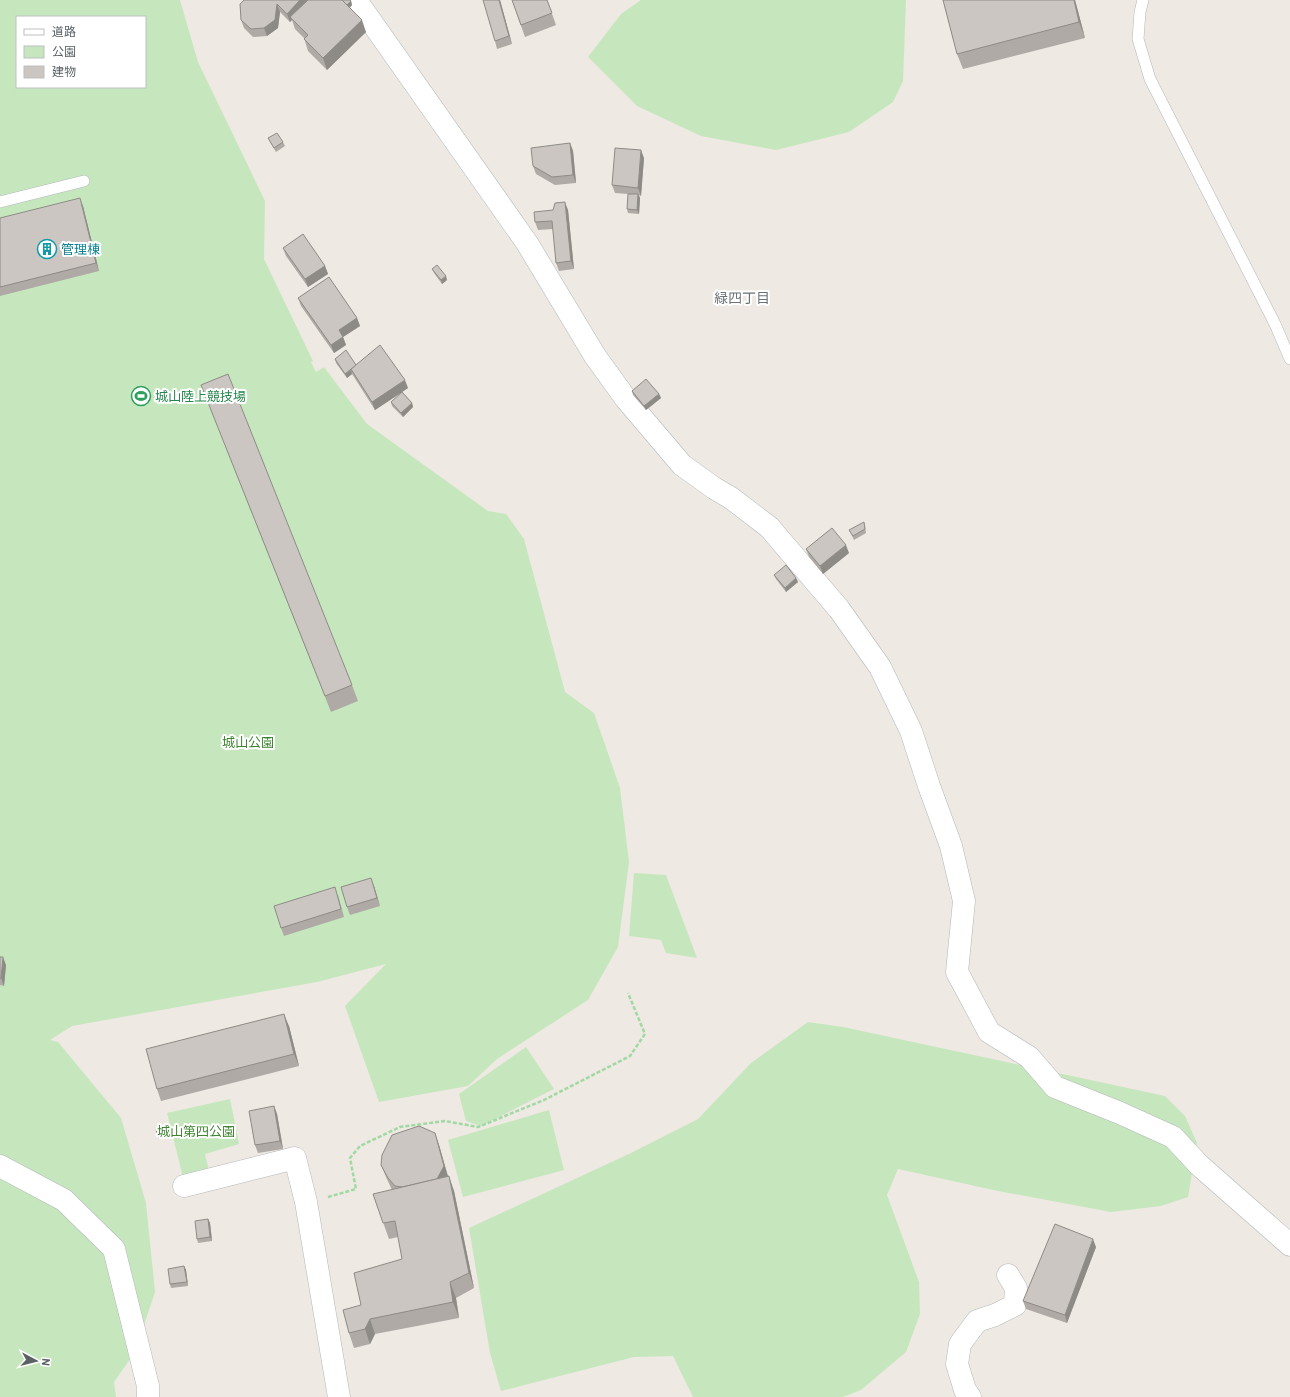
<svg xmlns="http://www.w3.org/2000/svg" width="1290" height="1397" viewBox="0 0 1290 1397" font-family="Barlow,'Noto Sans JP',sans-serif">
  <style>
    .green { fill: #c6e7bd; fill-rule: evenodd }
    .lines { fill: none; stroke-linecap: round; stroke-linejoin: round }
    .service-casing { stroke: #b3b7ba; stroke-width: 12 }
    .minor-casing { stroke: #b3b7ba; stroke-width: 23 }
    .tertiary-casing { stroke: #b3b7ba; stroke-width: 23 }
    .path { stroke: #a0d9a3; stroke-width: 2.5; stroke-dasharray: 4 2; stroke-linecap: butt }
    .service { stroke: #fff; stroke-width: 11 }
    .minor { stroke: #fff; stroke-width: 22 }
    .tertiary { stroke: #fff; stroke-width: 22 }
    .wall { fill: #afaaa6 }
    .shaded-wall { fill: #8e8b87 }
    .building { fill: #cbc6c1; stroke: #8e8b87 }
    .labels { text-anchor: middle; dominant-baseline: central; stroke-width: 4; stroke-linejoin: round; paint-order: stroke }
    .culture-label { font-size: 13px; fill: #0d838f; stroke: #fff; text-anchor: start }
    .leisure-label { font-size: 13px; fill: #27864d; stroke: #fff; text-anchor: start }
    .park-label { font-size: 13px; fill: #3f8431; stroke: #fff }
    .neighbourhood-label { font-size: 14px; fill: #6b7376; stroke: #fff }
  </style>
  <rect width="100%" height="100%" fill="#eee9e2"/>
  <g class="green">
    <path d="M0,0H180L198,62L265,201L264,259L313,361L311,362L316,372L324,367L367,424L488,511L506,514L524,539L565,692L594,713L620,788L629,862L618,947L588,1000L497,1059L468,1086L379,1102L345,1006L386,964L317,982L72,1026L50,1040L58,1042L121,1118L146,1203L155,1292L135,1352L114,1382L116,1397H0ZM17,17H145V87H17Z"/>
    <path d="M641,0H906L903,81L893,102L849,132L776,150L701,136L637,106L588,57L621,14Z"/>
    <path d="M634,873L666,875L697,958L666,953L661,940L629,936Z"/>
    <path d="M808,1022L843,1027L1165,1096L1185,1116L1197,1143L1188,1197L1161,1206L1111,1212L998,1191L898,1169L887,1195L919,1282L920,1314L906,1352L861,1390L843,1397H693L673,1356L634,1357L501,1391L490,1353L469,1228L631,1153L698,1119L751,1063Z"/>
    <path d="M526,1047L554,1089L481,1126L466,1121L459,1094Z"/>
    <path d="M230,1099L239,1144L205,1154L209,1171L183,1177L167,1113Z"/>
    <path d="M549,1110L564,1170L463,1197L448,1140Z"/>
  </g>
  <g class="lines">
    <defs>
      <g id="service">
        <path d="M1143,0L1140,12L1138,39L1150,79L1275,324L1290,359"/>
        <path d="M0,202L84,181"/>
      </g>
      <g id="minor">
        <path d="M356,0L527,243L595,356L626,399L682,465L714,488L731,498L769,527L839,609L880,667L911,731L929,786L951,846L964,901L957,972L989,1032L1029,1057L1055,1087L1120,1113L1173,1137L1199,1165L1290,1245"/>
        <path d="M184,1186L295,1158L306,1202L339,1397"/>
        <path d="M970,1397L965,1390L957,1364L960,1344L977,1321L995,1315L1015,1305L1016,1288L1008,1275"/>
      </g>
      <path id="tertiary" d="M0,1166L64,1200L114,1249L148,1386V1397"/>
    </defs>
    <use href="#service" class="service-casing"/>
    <use href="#minor" class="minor-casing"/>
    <use href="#tertiary" class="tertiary-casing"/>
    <path class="path" d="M328,1197L356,1189L350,1158L360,1146L400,1127L445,1121L478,1127L544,1100L630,1056L645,1034L628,993"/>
    <use href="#service" class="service"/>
    <use href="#minor" class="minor"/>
    <use href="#tertiary" class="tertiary"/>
  </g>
  <g class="wall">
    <path d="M500,0L512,44L497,49L495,41Z"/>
    <path d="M512,0H547L556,25L525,37Z"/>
    <path d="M943,0H1075L1085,38L963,69L957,54Z"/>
    <path d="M351,1L352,5L350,8L366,32L327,70L308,51L304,38L295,29L292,20L290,22L280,12L278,28L267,36L253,37L244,28L241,20L240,4Z"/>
    <path d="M268,138L283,142L285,146L276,152L270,142Z"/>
    <path d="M570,143L573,151L576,183L555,185L536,174L533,166Z"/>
    <path d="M644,158L641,196L639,195L640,198L639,214L628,213L627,209L628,194L615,193L612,185Z"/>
    <path d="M83,206L99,271L0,296V218Z"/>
    <path d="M553,210H568L574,269L559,271L556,263L553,229L538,230L535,222Z"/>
    <path d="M283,248L325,266L328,274L308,287L286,256Z"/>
    <path d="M432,269L447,280L442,284L434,273Z"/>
    <path d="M298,298L357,318L360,326L343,337L346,345L334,353L301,306Z"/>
    <path d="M335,359L356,365L408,388L402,392L412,403L413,407L403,417L392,406L391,402L401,393L375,410L354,377L352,374L347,378L336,363Z"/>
    <path d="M201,385L352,685L358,701L331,712Z"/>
    <path d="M632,391L659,394L661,398L646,410L633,395Z"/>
    <path d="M865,526L866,533L854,540L849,530Z"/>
    <path d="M806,549L849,553L823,574L809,557Z"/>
    <path d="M774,575L796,578L798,582L786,592L776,579Z"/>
    <path d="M374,886L380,906L350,915L347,907Z"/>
    <path d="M338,895L344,917L284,936L281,928Z"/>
    <path d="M0,957L6,965L4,986L0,985Z"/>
    <path d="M289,1026L299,1066L161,1101L157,1089Z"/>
    <path d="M274,1106L277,1114L283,1149L258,1153L255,1145Z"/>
    <path d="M166,1127L168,1137L158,1138L157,1134Z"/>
    <path d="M435,1133L439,1145L448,1176L454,1191L474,1288L456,1298L459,1318L375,1334L370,1344L354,1348L349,1333L361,1305L402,1259L398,1237L389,1239L373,1194L392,1190L386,1177L381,1165Z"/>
    <path d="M208,1219L210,1223L212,1241L198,1243L197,1239Z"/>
    <path d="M1096,1247L1067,1323L1026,1309L1023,1301Z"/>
    <path d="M184,1266L186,1270L188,1286L171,1288L170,1284Z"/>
  </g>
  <g class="shaded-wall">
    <path d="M300,0H309L290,17L292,20L290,22L287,14Z"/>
    <path d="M499,0H500L512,44L509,36Z"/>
    <path d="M1074,0H1075L1085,38L1079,22Z"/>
    <path d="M351,1L352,5L348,9L347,5Z"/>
    <path d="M277,4L280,12L278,28L267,36L264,28Z"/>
    <path d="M362,20L366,32L327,70L323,58Z"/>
    <path d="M570,143L573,151L576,183L573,175Z"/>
    <path d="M641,150L644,158L641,196L638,188Z"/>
    <path d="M638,194L640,198L639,214L637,210Z"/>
    <path d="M80,198L83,206L99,271L96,263Z"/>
    <path d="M565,202L568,210L574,269L571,261Z"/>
    <path d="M325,266L328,274L308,287L305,279Z"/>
    <path d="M446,276L447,280L442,284L441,280Z"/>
    <path d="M357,318L360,326L343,337L346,345L334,353L331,345L339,330Z"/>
    <path d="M351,370L352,374L347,378L345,374Z"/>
    <path d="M405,380L408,388L375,410L372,402Z"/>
    <path d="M659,394L661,398L646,410L644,406Z"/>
    <path d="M412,403L413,407L403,417L401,413Z"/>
    <path d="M846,545L849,553L823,574L820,566Z"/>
    <path d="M796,578L798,582L786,592L785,588Z"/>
    <path d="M371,878L374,886L380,906L377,898Z"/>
    <path d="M3,957L6,965L4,986L1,978Z"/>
    <path d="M284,1014L289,1026L299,1066L294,1054Z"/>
    <path d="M274,1106L277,1114L283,1149L280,1141Z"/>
    <path d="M435,1133L439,1145L448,1177L435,1183Z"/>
    <path d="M449,1176L454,1191L474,1288L469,1273Z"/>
    <path d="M208,1219L210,1223L212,1241L210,1237Z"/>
    <path d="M1093,1239L1096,1247L1067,1323L1065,1315Z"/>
    <path d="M184,1266L186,1270L188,1286L187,1282Z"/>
    <path d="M450,1282L456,1298L459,1318L453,1302Z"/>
    <path d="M370,1319L375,1334L370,1344L365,1329Z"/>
  </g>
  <g class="building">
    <path d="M244,0H300L287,14L277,4L275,20L264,28L251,29L241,20L240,4Z"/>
    <path d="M308,0H342L362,20L323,58L304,39L308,35L290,17Z"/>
    <path d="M342,0H350L351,1L347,5Z"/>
    <path d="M483,0H499L509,36L495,41Z"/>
    <path d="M512,0H547L552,13L521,25Z"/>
    <path d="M943,0H1074L1079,22L957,54Z"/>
    <path d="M277,133L283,142L274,148L268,138Z"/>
    <path d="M570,143L573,175L552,177L533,166L531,148Z"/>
    <path d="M615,148L641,150L638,188L612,185Z"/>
    <path d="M628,194H638L637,210L627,209Z"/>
    <path d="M80,198L96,263L0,287V218Z"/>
    <path d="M565,202L571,261L556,263L552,221L535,222L534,212L553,210L555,203Z"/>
    <path d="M303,234L325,266L305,279L283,248Z"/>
    <path d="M437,265L446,276L441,280L432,269Z"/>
    <path d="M329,277L357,318L339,330L343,337L331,345L298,298Z"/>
    <path d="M380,345L405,380L372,402L351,369Z"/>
    <path d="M346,350L356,365L345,374L335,359Z"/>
    <path d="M228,374L352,685L325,696L201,385Z"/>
    <path d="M646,379L659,394L644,406L632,391Z"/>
    <path d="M402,392L412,403L401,413L391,402Z"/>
    <path d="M864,522L865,529L853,536L849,530Z"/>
    <path d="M832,528L846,545L820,566L806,549Z"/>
    <path d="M786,565L796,578L785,588L774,575Z"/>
    <path d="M371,878L377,898L347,907L341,887Z"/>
    <path d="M335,887L341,909L281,928L274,906Z"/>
    <path d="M0,957H3L1,978H0Z"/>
    <path d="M284,1014L294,1054L157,1089L146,1049Z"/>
    <path d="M274,1106L280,1141L255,1145L249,1111Z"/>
    <path d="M419,1126L435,1133L444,1166L437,1179L402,1187L395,1186L388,1178L381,1165L382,1155L392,1135Z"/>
    <path d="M166,1127L167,1133L157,1134L156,1129Z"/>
    <path d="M449,1176L469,1273L450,1282L453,1302L370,1319L365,1329L349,1333L343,1310L361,1305L354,1273L402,1259L395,1221L383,1223L373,1194Z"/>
    <path d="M208,1219L210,1237L197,1239L195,1221Z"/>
    <path d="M1055,1224L1093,1239L1065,1315L1023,1301Z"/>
    <path d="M184,1266L187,1282L170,1284L168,1269Z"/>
  </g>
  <defs>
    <symbol id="building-ring" viewBox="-11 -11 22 22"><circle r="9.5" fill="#fff" stroke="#0f9aa8" stroke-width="1.5"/><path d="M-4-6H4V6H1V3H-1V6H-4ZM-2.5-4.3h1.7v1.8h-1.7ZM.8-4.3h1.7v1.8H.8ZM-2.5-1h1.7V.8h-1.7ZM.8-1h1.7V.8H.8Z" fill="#0f9aa8"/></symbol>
    <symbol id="stadium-ring" viewBox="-11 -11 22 22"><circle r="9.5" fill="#fff" stroke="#2e9e5b" stroke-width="1.5"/><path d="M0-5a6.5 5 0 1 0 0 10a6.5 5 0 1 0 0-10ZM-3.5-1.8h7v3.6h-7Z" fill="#2e9e5b"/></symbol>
  </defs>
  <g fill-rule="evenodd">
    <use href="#building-ring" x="36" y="238" width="22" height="22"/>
    <use href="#stadium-ring" x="130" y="385" width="22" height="22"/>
  </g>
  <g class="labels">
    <g class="culture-label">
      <text x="61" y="249">管理棟</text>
    </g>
    <g class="leisure-label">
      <text x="155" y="396">城山陸上競技場</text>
    </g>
    <g class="park-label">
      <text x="248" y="742">城山公園</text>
      <text x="196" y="1131">城山第四公園</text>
    </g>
    <g class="neighbourhood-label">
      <text x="742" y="297">緑四丁目</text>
    </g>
  </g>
  <rect x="16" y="16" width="130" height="72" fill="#ffffff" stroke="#bdbfc1"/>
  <rect x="24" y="29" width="20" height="6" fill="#ffffff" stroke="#bdbfc1"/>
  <text x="52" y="36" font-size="12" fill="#5a6064">道路</text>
  <rect x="24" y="46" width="20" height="12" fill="#c6e7bd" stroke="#bdbfc1"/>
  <text x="52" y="56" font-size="12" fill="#5a6064">公園</text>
  <rect x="24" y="66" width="20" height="12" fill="#cbc6c1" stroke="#bdbfc1"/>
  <text x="52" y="76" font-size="12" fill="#5a6064">建物</text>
  <g transform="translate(36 1361) rotate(97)" stroke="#ffffff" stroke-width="3" paint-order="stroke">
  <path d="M0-3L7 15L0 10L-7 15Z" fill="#5a6064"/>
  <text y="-6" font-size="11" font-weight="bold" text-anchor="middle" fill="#5a6064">N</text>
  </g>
</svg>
